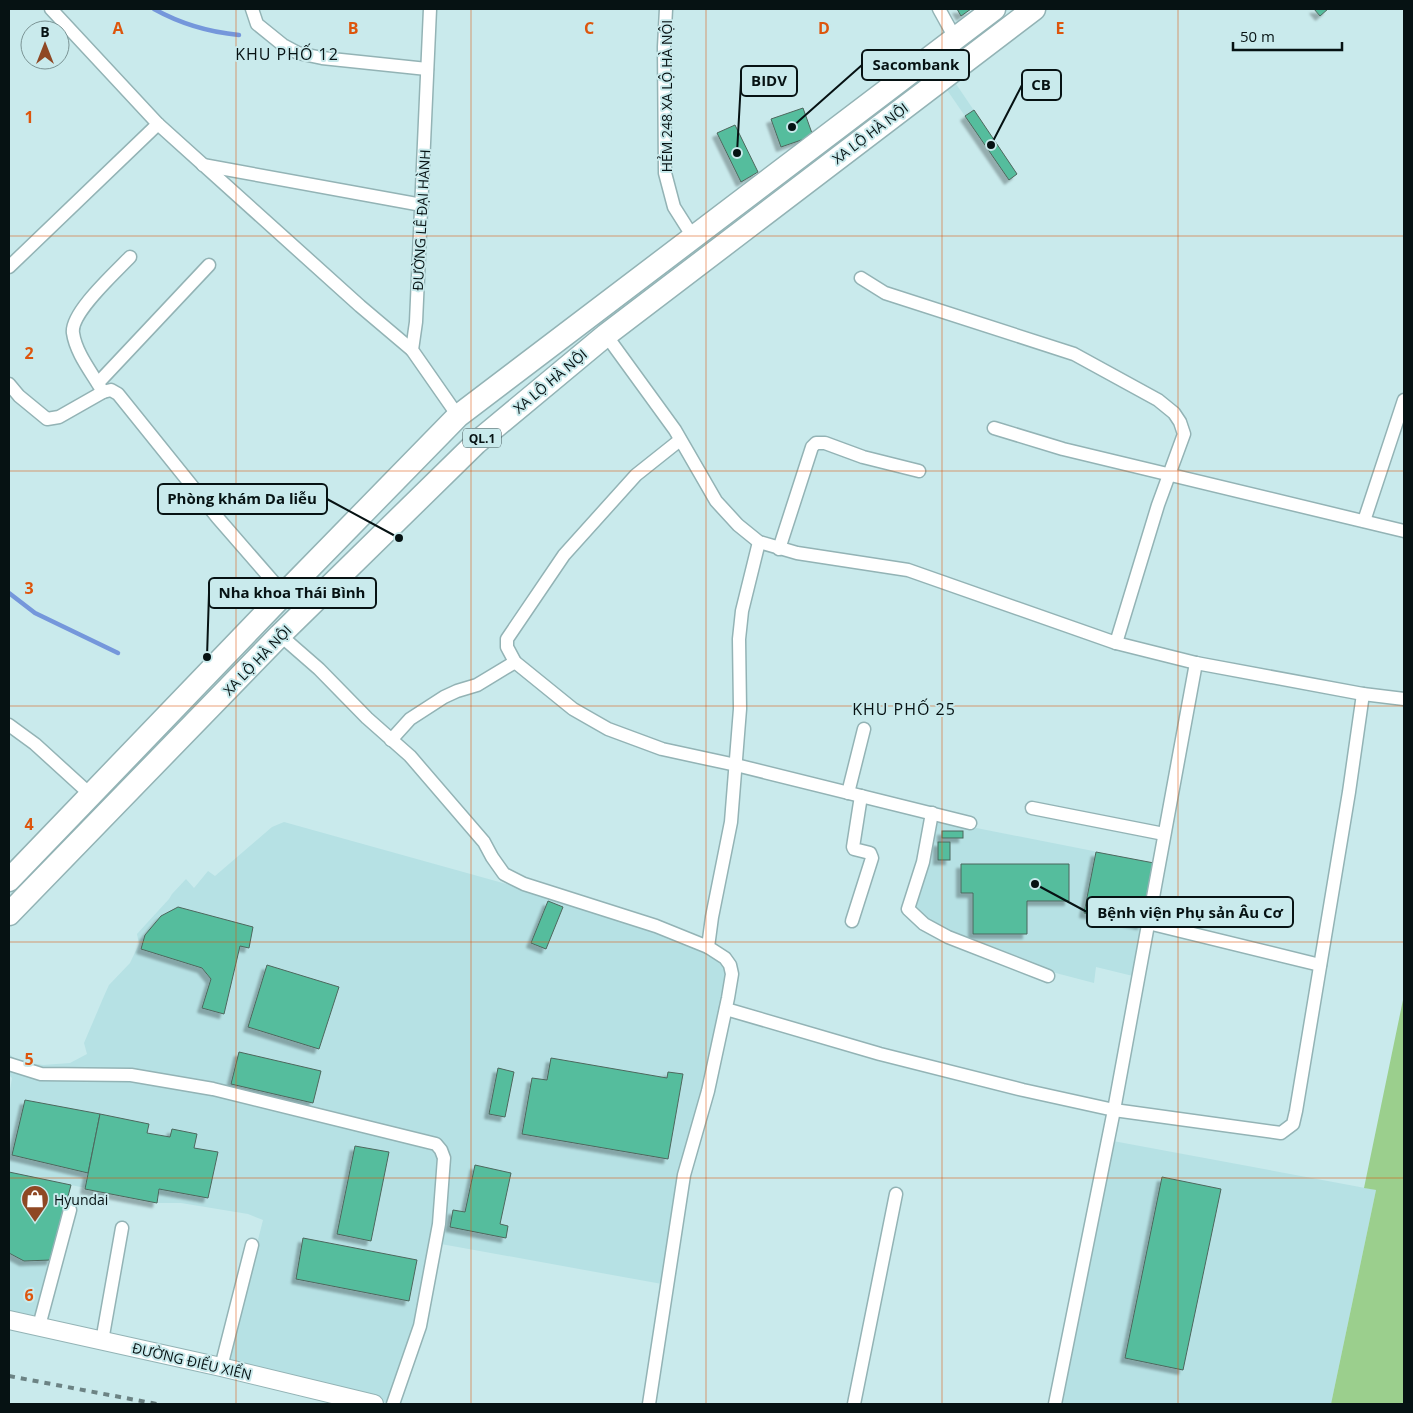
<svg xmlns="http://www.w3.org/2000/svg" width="1413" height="1413" viewBox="0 0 1413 1413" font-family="'Open Sans',sans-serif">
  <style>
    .built { fill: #b6e1e4 }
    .green { fill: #9bcf8d }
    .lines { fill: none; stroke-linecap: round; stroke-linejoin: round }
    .stream { stroke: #7597db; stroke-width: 4.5 }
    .building { fill: #55bd9d; stroke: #4d675d; filter: url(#shadow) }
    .street-casing { stroke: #93b3b5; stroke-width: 15 }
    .secondary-casing { stroke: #93b3b5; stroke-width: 20 }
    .highway-casing { stroke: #93b3b5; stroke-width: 25 }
    .street { stroke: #fff; stroke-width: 12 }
    .secondary { stroke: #fff; stroke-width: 18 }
    .highway { stroke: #fff; stroke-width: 22 }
    .rail { stroke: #6c8384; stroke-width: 4; stroke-dasharray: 6 6; stroke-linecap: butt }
    .grid { fill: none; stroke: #dd550c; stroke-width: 1; stroke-opacity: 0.55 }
    .labels { text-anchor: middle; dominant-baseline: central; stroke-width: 4; stroke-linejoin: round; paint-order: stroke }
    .shield { fill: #c9eaec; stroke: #405354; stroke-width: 1 }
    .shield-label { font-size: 12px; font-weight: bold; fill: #061213 }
    .street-label { font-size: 14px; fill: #061213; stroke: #c9eaec }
    .poi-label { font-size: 14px; fill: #061213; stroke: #c9eaec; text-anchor: start }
    .quarter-label { font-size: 16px; letter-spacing: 1px; fill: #061213; stroke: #c9eaec }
    .grid-label { font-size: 16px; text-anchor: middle; font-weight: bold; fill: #dd550c; stroke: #c9eaec; stroke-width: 4; stroke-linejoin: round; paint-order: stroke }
    .leader { fill: none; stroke: #061213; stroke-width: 2 }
    .callout-dot { fill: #061213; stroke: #c9eaec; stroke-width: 2 }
    .callout { fill: #c9eaec; stroke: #061213; stroke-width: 2 }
    .callout-label { font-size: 15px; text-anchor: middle; font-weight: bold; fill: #061213 }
  </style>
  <defs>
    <filter id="shadow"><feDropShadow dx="-4.5" dy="4.5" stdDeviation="1" flood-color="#0004"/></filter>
  </defs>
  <rect width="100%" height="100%" fill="#c9eaec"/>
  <g class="built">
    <path d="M954,81L1017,174L1009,180L945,87Z"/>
    <path d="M936,820L1154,863L1133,976L1096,967L1094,983L1052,972L952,933L927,920L913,906Z"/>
    <path d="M284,822L521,888L651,930L705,952L721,962L725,967L727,975L662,1284L430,1242L415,1324L389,1403L227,1363L263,1220L248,1214L181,1203H157L71,1185L35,1320L9,1314V1096L12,1078L9,1075V1054L18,1061L43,1065L70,1063L87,1054L84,1043L104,996L109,985L130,963L139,944L137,934L147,923L169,899L172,894L186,879L194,888L208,871L215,876L272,827Z"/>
    <path d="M1113,1141L1376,1190L1331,1404H1060Z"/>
  </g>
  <path class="green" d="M1404,995V1404H1331L1376,1190L1364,1188Z"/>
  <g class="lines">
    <g class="stream">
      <path d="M154,9C181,24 208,32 239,35"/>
      <path d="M9,593L35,613L118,653"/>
    </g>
  </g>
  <g class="building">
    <path d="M957,9H971L961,16Z"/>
    <path d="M1314,9H1328L1320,16Z"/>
    <path d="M803,108L813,136L781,147L771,119Z"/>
    <path d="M974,110L1017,174L1009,180L965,116Z"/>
    <path d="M735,125L758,172L741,182L717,133Z"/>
    <rect x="942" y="831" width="21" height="7"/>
    <rect x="938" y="842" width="12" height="18"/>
    <path d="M1096,852L1154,863L1142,925L1084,913Z"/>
    <path d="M961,864H1069V901H1027V934H973V893H961Z"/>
    <path d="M548,901L563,907L546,949L531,943Z"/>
    <path d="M178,907L253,927L249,948L240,946L224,1014L202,1008L211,979L202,968L141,949L145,935L161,916Z"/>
    <path d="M267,965L339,987L319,1049L248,1027Z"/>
    <path d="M239,1052L321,1071L313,1103L231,1084Z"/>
    <path d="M551,1058L667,1078L668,1072L683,1074L668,1159L522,1134L532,1078L547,1080Z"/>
    <path d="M498,1068L514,1072L505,1117L489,1114Z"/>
    <path d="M25,1100L100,1114L88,1173L12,1155Z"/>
    <path d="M100,1114L149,1124L147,1133L170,1137L172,1129L197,1134L194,1148L218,1152L208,1198L159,1189L157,1203L85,1189Z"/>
    <path d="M355,1146L389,1152L371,1241L337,1234Z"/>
    <path d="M475,1165L511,1173L500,1224L508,1226L506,1238L450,1227L453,1210L465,1212Z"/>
    <path d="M9,1172L71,1185L51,1260L24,1261L9,1253Z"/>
    <path d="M1162,1177L1221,1189L1183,1370L1125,1358Z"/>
    <path d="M303,1238L417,1260L409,1301L296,1279Z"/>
  </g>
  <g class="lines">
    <defs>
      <g id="street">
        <path d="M51,9L158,124L360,306L412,350"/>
        <path d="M252,9L257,24L283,45L298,53L322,58L427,69"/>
        <path d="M430,9L416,322L412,350L458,416"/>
        <path d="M666,9L664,47L665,173L674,207L693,237"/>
        <path d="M939,9L955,38"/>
        <path d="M203,165L422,205"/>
        <path d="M9,267L158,124"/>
        <path d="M861,278L885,293L1074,354L1158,400L1174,413L1180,422L1184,434L1158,505L1116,643"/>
        <path d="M606,335L675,430L716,501L738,525L759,542L797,553L908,570L1116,643L1196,663L1363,694L1404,699"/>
        <path d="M98,383L209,265"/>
        <path d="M9,384L19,396L47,419L59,417L103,392L111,390L118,394L217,517L284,594"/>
        <path d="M103,392C93,374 76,354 73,333C70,313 116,272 130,257"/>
        <path d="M994,428L1063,449L1404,531"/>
        <path d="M680,440L636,475L564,555L507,639V647L515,662L573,709L608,729L662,749L736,765L970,823"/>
        <path d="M1364,521L1404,400"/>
        <path d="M779,549L812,447L816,443H825L863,457L919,471"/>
        <path d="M280,635L319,669L367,718L410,756L484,842L492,857L504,874L524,884L656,926L708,947"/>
        <path d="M9,725L35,744L91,795"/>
        <path d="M391,740L410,719L444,697L457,691L477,685L515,662"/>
        <path d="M848,793L864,729"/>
        <path d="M1032,808L1164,834"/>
        <path d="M932,813L923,862L908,909L924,924L948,937L1048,976"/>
        <path d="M852,921L872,858L870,853L854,849L853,847L861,796"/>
        <path d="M1148,923L1320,965"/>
        <path d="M726,1009L880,1054L1023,1090L1114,1110L1281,1133L1293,1124L1296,1111L1349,792L1363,694"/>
        <path d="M9,1064L41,1074L131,1075L213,1089L436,1144L441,1150L444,1158L439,1224L420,1326L393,1404"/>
        <path d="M39,1326L70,1210"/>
        <path d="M102,1341L122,1228"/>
        <path d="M221,1367L252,1245"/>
        <path d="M649,1404L684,1175L708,1091L728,998L732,974L730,965L725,958L708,947L712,917L731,822L740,709L739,639L742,611L759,542"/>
        <path d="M854,1404L896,1194"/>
        <path d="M1055,1404L1114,1110L1196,663"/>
      </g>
      <path id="secondary" d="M9,1320L221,1367L374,1404"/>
      <g id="highway">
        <path d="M9,880L284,594L458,416L994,9"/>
        <path d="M9,914L280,635L476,443L606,335L1034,9"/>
      </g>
    </defs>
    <use href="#street" class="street-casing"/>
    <use href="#secondary" class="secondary-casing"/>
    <use href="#highway" class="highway-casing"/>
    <use href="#street" class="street"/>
    <use href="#secondary" class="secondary"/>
    <use href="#highway" class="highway"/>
    <path class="rail" d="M9,1376L157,1404"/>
  </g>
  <path class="grid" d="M236,9V1404M471,9V1404M706,9V1404M942,9V1404M1178,9V1404M9,236H1404M9,471H1404M9,706H1404M9,942H1404M9,1178H1404"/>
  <defs>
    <symbol id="shop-pin" viewBox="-11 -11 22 30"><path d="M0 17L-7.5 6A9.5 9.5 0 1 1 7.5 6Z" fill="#8f4824" stroke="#c9eaec"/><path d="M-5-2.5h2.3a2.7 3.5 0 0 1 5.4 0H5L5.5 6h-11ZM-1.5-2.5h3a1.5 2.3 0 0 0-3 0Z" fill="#fff"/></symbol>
  </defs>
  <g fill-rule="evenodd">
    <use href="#shop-pin" x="19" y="1183" width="32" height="43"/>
  </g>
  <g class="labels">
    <rect class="shield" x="463" y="428.5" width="38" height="19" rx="4"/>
    <g class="shield-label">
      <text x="482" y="438">QL.1</text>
    </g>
    <g class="street-label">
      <text transform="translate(666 96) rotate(-90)">HẺM 248 XA LỘ HÀ NỘI</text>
      <text transform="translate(870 133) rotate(-37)">XA LỘ HÀ NỘI</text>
      <text transform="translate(421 220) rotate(-87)">ĐƯỜNG LÊ ĐẠI HÀNH</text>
      <text transform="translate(550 381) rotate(-40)">XA LỘ HÀ NỘI</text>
      <text transform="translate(257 660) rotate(-46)">XA LỘ HÀ NỘI</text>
      <text transform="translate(192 1361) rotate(13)">ĐƯỜNG ĐIỂU XIỂN</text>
    </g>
    <g class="poi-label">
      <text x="54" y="1199">Hyundai</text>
    </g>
    <g class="quarter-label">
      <text x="287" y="54">KHU PHỐ 12</text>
      <text x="904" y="709">KHU PHỐ 25</text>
    </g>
  </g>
  <g class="grid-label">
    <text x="118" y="34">A</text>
    <text x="353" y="34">B</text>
    <text x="589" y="34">C</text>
    <text x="824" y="34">D</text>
    <text x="1060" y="34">E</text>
    <text x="29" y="123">1</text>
    <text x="29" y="359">2</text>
    <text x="29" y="594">3</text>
    <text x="29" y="830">4</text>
    <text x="29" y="1065">5</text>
    <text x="29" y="1301">6</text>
  </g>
  <path class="leader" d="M792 127L862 65M737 153L741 81M991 145L1022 85M399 538L327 499M207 657L209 593M1035 884L1087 912"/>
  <g class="callout-dot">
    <circle cx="792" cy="127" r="5"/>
    <circle cx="737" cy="153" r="5"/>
    <circle cx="991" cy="145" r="5"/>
    <circle cx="399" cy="538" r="5"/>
    <circle cx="207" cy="657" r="5"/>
    <circle cx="1035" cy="884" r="5"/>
  </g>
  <g class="callout">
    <rect x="862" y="50" width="107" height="30" rx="5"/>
    <rect x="741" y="66" width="56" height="30" rx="5"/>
    <rect x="1022" y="70" width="39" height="30" rx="5"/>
    <rect x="158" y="484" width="169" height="30" rx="5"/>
    <rect x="209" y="578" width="167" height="30" rx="5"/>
    <rect x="1087" y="897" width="206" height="30" rx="5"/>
  </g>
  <g class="callout-label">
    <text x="916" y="70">Sacombank</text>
    <text x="769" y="86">BIDV</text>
    <text x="1041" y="90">CB</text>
    <text x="242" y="504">Phòng khám Da liễu</text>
    <text x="292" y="598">Nha khoa Thái Bình</text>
    <text x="1190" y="918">Bệnh viện Phụ sản Âu Cơ</text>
  </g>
  <rect width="1413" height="1413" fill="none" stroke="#061213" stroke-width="20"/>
  <g transform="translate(45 45)"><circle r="24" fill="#c9eaec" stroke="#7b9495"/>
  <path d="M0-4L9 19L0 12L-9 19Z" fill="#8f4824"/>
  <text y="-8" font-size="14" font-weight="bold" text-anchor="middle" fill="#061213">B</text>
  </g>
  <path d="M1233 42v8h109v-8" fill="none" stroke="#061213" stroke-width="2.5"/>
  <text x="1240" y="42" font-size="15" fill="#061213" stroke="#c9eaec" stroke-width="4" paint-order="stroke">50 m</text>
</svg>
